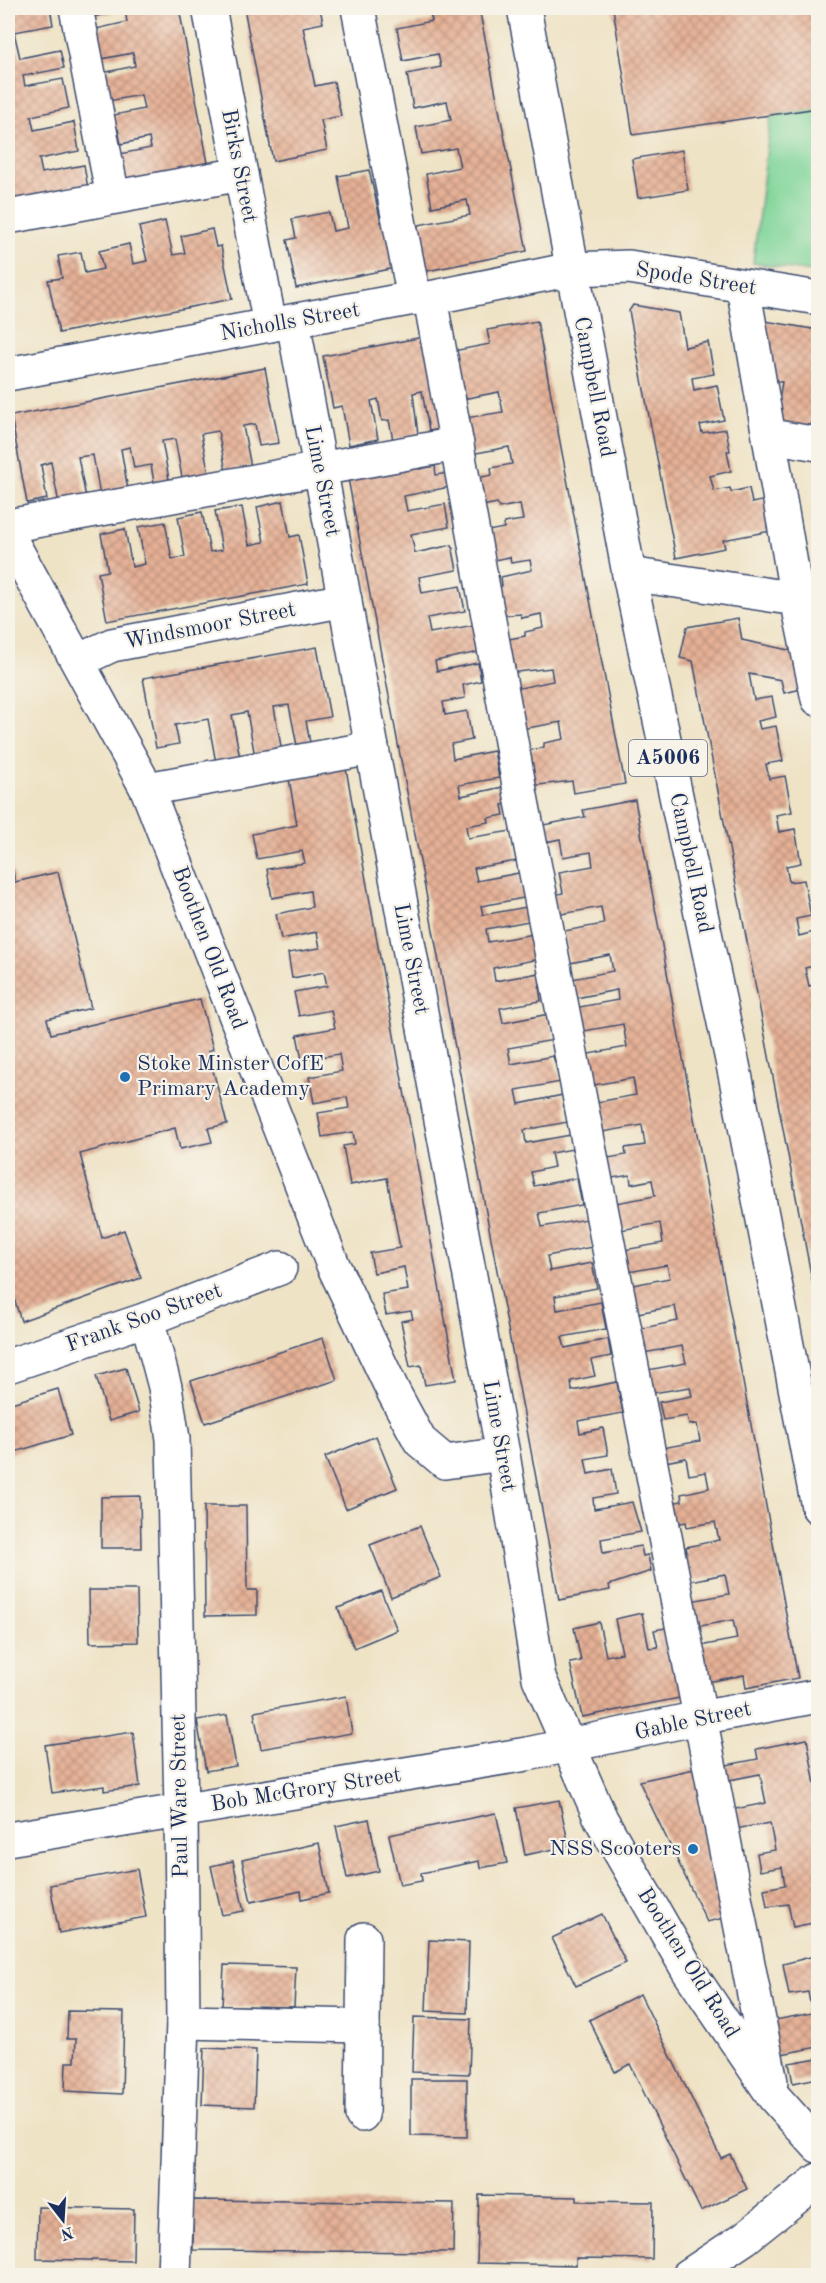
<svg xmlns="http://www.w3.org/2000/svg" width="826" height="2283" viewBox="0 0 826 2283" font-family="'Old Standard TT',serif">
  <style>
    .garden { fill: #7fd599; stroke: #4d827c; stroke-width: 1.5 }
    .building { fill: url(#building-cross-hatch) }
    .lines { fill: none; stroke-linecap: round; stroke-linejoin: round }
    .minor-casing { stroke: #3b4a6e; stroke-width: 36 }
    .major-casing { stroke: #3b4a6e; stroke-width: 36 }
    .minor { stroke: #fff; stroke-width: 33 }
    .major { stroke: #fff; stroke-width: 33 }
    .poi-dot { fill: #1f6fb2; stroke: #f7f3e8; stroke-width: 2 }
    .labels { text-anchor: middle; dominant-baseline: central; stroke-width: 4.5; stroke-linejoin: round; paint-order: stroke }
    .shield { fill: #f7f3e8; stroke: #5d6a87; stroke-width: 1.5 }
    .shield-label { font-size: 21px; font-weight: bold; fill: #1b2f5e }
    .street-label { font-size: 22px; fill: #1b2f5e; stroke: #f7f3e8 }
    .poi-label { font-size: 22px; fill: #1b2f5e; stroke: #f7f3e8; text-anchor: start }
  </style>
  <defs>
    <pattern id="building-cross-hatch" width="8" height="8" patternUnits="userSpaceOnUse" patternTransform="scale(1.5)"><rect width="8" height="8" fill="#e6b195"/><path d="M0 0l8 8M0 8l8-8" fill="none" stroke="#ba907d"/></pattern>
  </defs>
  <rect width="100%" height="100%" fill="#f7f3e8"/>
  <filter id="ink" filterUnits="userSpaceOnUse"><feTurbulence type="fractalNoise" baseFrequency=".0167" numOctaves="2"/><feDisplacementMap in="SourceGraphic" scale="12" xChannelSelector="R" yChannelSelector="G"/><feConvolveMatrix kernelMatrix="1 2 1 2 8 2 1 2 1" color-interpolation-filters="sRGB"/></filter>
  <filter id="wash" filterUnits="userSpaceOnUse"><feTurbulence type="fractalNoise" baseFrequency=".008" numOctaves="4" result="noise"/><feDisplacementMap in="SourceGraphic" scale="24" xChannelSelector="R" yChannelSelector="G"/><feGaussianBlur stdDeviation="1.35" result="paint"/><feColorMatrix in="noise" values="0 0 0 0 0 0 0 0 0 0 0 0 0 0 0 0 0 1.4 0 .05"/><feComposite in="paint" operator="in"/></filter>
  <g filter="url(#wash)">
    <rect width="100%" height="100%" fill="#efe3c6"/>
    <path class="garden" d="M818,108V273L753,263L771,115Z"/>
    <g id="blocks">
      <g class="building">
        <path d="M8,8H50L53,25L14,32L20,58L60,50L64,68L23,76L25,86L63,79L69,108L31,116L34,130L74,122L79,151L39,159L42,173L84,165L89,195L8,215Z"/>
        <path d="M90,8H179L211,179L128,185L125,171L113,174L109,156L151,148L149,138L121,144L118,129L106,131L104,117L144,109L141,95L108,101L88,76L135,66L133,53L101,59L96,29L127,22L125,10L92,17Z"/>
        <path d="M244,8H320L323,23L303,27L315,86L334,82L341,116L321,120L327,150L273,161Z"/>
        <path d="M429,8H479L527,251L417,273L408,227L470,215L467,200L432,207L426,174L460,167L456,148L421,154L416,127L451,120L447,101L413,108L407,74L441,67L438,54L403,61L397,28L432,21Z"/>
        <path d="M613,8H818V108L633,135Z"/>
        <path d="M682,150L688,190L638,198L632,159Z"/>
        <path d="M369,170L381,222L390,220L400,267L296,288L287,240L296,238L292,219L329,212L333,231L348,228L338,176Z"/>
        <path d="M165,221L173,255L185,253L181,236L212,229L216,247L221,246L232,299L59,333L48,280L62,278L58,256L81,252L85,273L103,269L99,251L129,244L133,264L147,261L139,227Z"/>
        <path d="M633,305L679,313L685,347L708,342L714,374L692,378L694,390L717,385L724,420L700,425L702,433L726,429L730,451H727L731,471L710,476L714,491L730,488L731,492L749,488L752,503L771,499L777,530L723,540L725,548L676,558L629,311Z"/>
        <path d="M754,319L818,330V389L809,437L774,431L782,382L765,380Z"/>
        <path d="M537,321L625,784L574,793L572,781L530,786L524,752L544,747V743L564,739L561,722L522,729L515,689L553,681L551,668L509,673L503,640L525,636V632L543,628L541,614L522,618L521,614L496,616L491,588L502,586L501,577L532,570L530,560L511,563L510,557L489,561L483,532L504,528V523L523,520L520,504L499,508L497,503L477,507L472,479L492,475L491,468L512,464L509,447L466,455L459,419L503,412L499,392L452,401L443,353L490,344L487,330Z"/>
        <path d="M429,336L446,428L429,431L422,391L413,393L418,435L393,440L389,420L382,421L378,399L371,401L378,439L349,445L342,406L333,408L323,356Z"/>
        <path d="M265,368L279,443L259,446L255,424L243,426L251,467L226,471L218,431L201,434L210,479L183,483L175,439L162,441L170,485L155,488L151,465L134,468L130,447L121,449L129,496L101,501L93,455L78,457L87,503L60,509L51,462L41,465L47,499L27,503L11,416Z"/>
        <path d="M419,466V469L435,466L436,475L448,473L450,487L404,496L407,511L445,504L449,527L411,534L415,553L452,545L457,570L419,577L422,593L460,586L465,611L427,618L430,633L474,625L479,652L435,661L437,671L478,663L481,681L463,685L465,698L443,702L445,715L467,711L472,740L451,744L453,759L494,751L499,778L459,785L461,796L503,787L506,804L502,805L504,815L488,818L489,822L466,826L468,838L511,831L517,861L474,868L477,881L519,873L524,898L481,906L483,915L526,907L529,921L486,929L488,942L534,934L539,959L493,968L495,981L539,973L541,986L539,987L541,1001L500,1008L503,1023L549,1014L554,1040L508,1048L511,1064L553,1056L561,1082L516,1090L519,1104L563,1095L568,1122L524,1130L526,1143L570,1135L573,1149L551,1153L554,1167L531,1172L534,1186L577,1178L582,1205L539,1213L542,1227L586,1219L592,1247L547,1256L550,1271L592,1263L597,1288L555,1296L557,1310L601,1302L606,1329L562,1337L565,1348L608,1339L611,1356L591,1360L595,1376L571,1381L572,1391L617,1382L623,1413L578,1421L580,1433L603,1428L608,1455L585,1459L588,1474L612,1469L616,1494L593,1498L594,1509L632,1502L641,1532L601,1539L603,1553L641,1546L643,1556L648,1555L651,1571L609,1585L610,1590L559,1600L347,473Z"/>
        <path d="M283,501L290,537L299,535L308,584L107,621L98,573L108,571L101,534L125,529L132,567L145,564L138,527L165,522L172,559L185,557L178,517L202,512L210,552L222,550L215,511L242,507L249,545L264,542L257,507Z"/>
        <path d="M738,618L742,640L802,653L810,687L784,693L781,680L749,674L754,700L772,697L776,717L758,721L760,729L776,726L783,761L766,764L769,779L785,776L792,812L776,815L779,832L795,829L801,863L786,866L789,882L804,880L811,916L796,919L799,936L814,932L818,954V965L805,968L809,986L818,984V1022L816,1023L818,1039V1311L693,661L680,658L687,627Z"/>
        <path d="M317,647L330,717L306,721L311,748L298,751L289,705L274,707L282,752L255,757L247,712L232,715L240,758L216,763L208,719L175,725L179,744L156,748L143,678Z"/>
        <path d="M345,763L456,1380L425,1385L421,1365L410,1367L401,1321L413,1319L411,1311L386,1315L382,1294L408,1290L404,1267L374,1273L370,1253L400,1248L387,1178L350,1185L343,1146L355,1144L353,1132L322,1137L318,1113L349,1108L347,1097L314,1103L309,1077L342,1071L339,1054L302,1060L297,1035L335,1028L331,1010L299,1016L294,992L327,986L324,972L292,978L288,953L320,948L317,932L281,939L276,914L312,907L310,891L272,898L267,869L305,863L302,851L257,859L252,834L297,825L288,773Z"/>
        <path d="M635,800L798,1678L746,1688L744,1675L703,1683L689,1648L737,1639L733,1620L690,1628L685,1602L729,1594L725,1574L681,1583L676,1554L687,1552L686,1547L719,1540L715,1522L687,1527L686,1522L670,1525L666,1504L682,1501L681,1494L709,1488L706,1472L689,1475L686,1458L660,1463L657,1449L700,1441L697,1424L689,1425L687,1416L663,1420L659,1402L692,1396L690,1387L647,1394L642,1371L686,1363L682,1346L638,1354L633,1330L678,1321L675,1306L632,1314L627,1286L670,1278L667,1265L623,1273L619,1251L663,1243L660,1223L615,1231L610,1204L655,1196L652,1180L631,1184L630,1175L606,1179L602,1159L626,1155L625,1148L645,1145L642,1125L603,1132L597,1102L636,1095L633,1078L589,1086L583,1055L627,1047L623,1024L579,1032L574,1008L618,1000L617,990L576,998L572,979L613,971L610,955L570,963L564,931L604,924L601,907L556,915L553,895L563,893L559,872L593,866L591,852L563,857L560,839L541,843L538,826L585,817L583,810Z"/>
        <path d="M9,851L15,882L58,872L91,1008L47,1019L51,1034L200,999L213,1049L208,1051L227,1124L208,1128L212,1142L180,1149L175,1128L80,1154L102,1238L124,1230L141,1278L21,1321L14,1298L8,1300Z"/>
        <path d="M323,1338L337,1380L205,1423L191,1381Z"/>
        <path d="M126,1368L139,1412L109,1421L96,1376Z"/>
        <path d="M58,1389L71,1435L8,1454V1404Z"/>
        <path d="M376,1436L397,1488L346,1509L325,1457Z"/>
        <path d="M140,1496L141,1548H101V1497Z"/>
        <path d="M204,1506H246L247,1590H257V1615L205,1616Z"/>
        <path d="M420,1526L441,1577L391,1597L370,1545Z"/>
        <path d="M89,1590H137L138,1642L90,1643Z"/>
        <path d="M381,1591L397,1630L354,1648L338,1608Z"/>
        <path d="M642,1613L649,1648L658,1647L654,1630L676,1626L690,1696L582,1717L570,1663L581,1661L574,1628L599,1622L606,1656L622,1653L615,1619Z"/>
        <path d="M346,1696L352,1733L261,1749L254,1712Z"/>
        <path d="M227,1715L236,1766L206,1771L197,1720Z"/>
        <path d="M133,1732L140,1786L104,1791V1786L52,1793L45,1745Z"/>
        <path d="M807,1739L818,1802V1922L793,1927L788,1904L767,1907L764,1889L785,1885L782,1867L760,1871L757,1853L775,1850L770,1823L729,1830L725,1811L766,1803L760,1774L719,1782L716,1767L758,1759L756,1749Z"/>
        <path d="M699,1768L728,1917L707,1922L639,1781Z"/>
        <path d="M559,1800L569,1846L525,1855L516,1808Z"/>
        <path d="M496,1813L507,1863L480,1868L479,1861L421,1873L422,1881L400,1885L389,1835Z"/>
        <path d="M369,1819L379,1871L347,1878L336,1826Z"/>
        <path d="M319,1843L329,1893L302,1899L301,1891L251,1902L242,1860Z"/>
        <path d="M233,1861L244,1911L222,1915L211,1866Z"/>
        <path d="M137,1869L146,1917L59,1933L50,1885Z"/>
        <path d="M602,1914L626,1963L576,1986L552,1938Z"/>
        <path d="M429,1940L469,1942L467,2013L426,2011Z"/>
        <path d="M818,1955V2047L771,2056L765,2022L812,2013L808,1992L789,1995L783,1964Z"/>
        <path d="M224,1965L296,1967L294,2007L222,2006Z"/>
        <path d="M640,1994L721,2158L730,2154L747,2189L701,2211L630,2064L615,2072L589,2020Z"/>
        <path d="M68,2011L124,2012L122,2094L65,2091L66,2062H75L76,2039H67Z"/>
        <path d="M414,2017L471,2019L469,2074L412,2072Z"/>
        <path d="M204,2048L256,2050L254,2107L202,2105Z"/>
        <path d="M818,2058V2078L793,2083L789,2063Z"/>
        <path d="M411,2079H467V2137L411,2136Z"/>
        <path d="M479,2195L577,2197V2201L653,2202L652,2259L576,2258V2265L477,2263Z"/>
        <path d="M193,2200L454,2203L453,2252L193,2250Z"/>
        <path d="M38,2207L134,2209L133,2261L37,2259Z"/>
      </g>
    </g>
  </g>
  <g filter="url(#ink)">
    <use href="#blocks" fill-opacity="0" stroke="#3b4a6e" stroke-width="1.5"/>
    <g class="lines">
      <defs>
        <g id="minor">
          <path d="M76,8L113,197"/>
          <path d="M209,8L270,325"/>
          <path d="M358,8L414,298"/>
          <path d="M8,217L241,174"/>
          <path d="M743,286L797,599L818,699"/>
          <path d="M430,298L521,796L771,2082"/>
          <path d="M293,322L503,1454L539,1678L601,1819L688,1970L774,2097L818,2146"/>
          <path d="M8,374L414,298H430L572,269L629,267L818,298"/>
          <path d="M771,436L818,444"/>
          <path d="M8,526L457,444"/>
          <path d="M8,535L147,789L333,1265L394,1393L420,1441L445,1462L503,1454"/>
          <path d="M629,574L817,602"/>
          <path d="M78,661L112,645L345,600"/>
          <path d="M147,789L372,748"/>
          <path d="M147,1319L165,1387L173,1439L181,1810L183,2022L174,2276"/>
          <path d="M8,1366L147,1319L280,1268"/>
          <path d="M8,1839L527,1754L699,1718L818,1696"/>
          <path d="M183,2022L363,2026"/>
          <path d="M362,2115L364,1939"/>
          <path d="M688,2276L745,2238L818,2180"/>
        </g>
        <path id="major" d="M524,8L629,574L736,1079L818,1507"/>
      </defs>
      <use href="#minor" class="minor-casing"/>
      <use href="#major" class="major-casing"/>
      <use href="#minor" class="minor"/>
      <use href="#major" class="major"/>
    </g>
  </g>
  <g class="poi-dot">
    <circle cx="125" cy="1077" r="6"/>
    <circle cx="693" cy="1849" r="6"/>
  </g>
  <g class="labels">
    <rect class="shield" x="629" y="740" width="78" height="36" rx="4.5"/>
    <g class="shield-label">
      <text x="668" y="758">A5006</text>
    </g>
    <g class="street-label">
      <text transform="translate(239 166) rotate(79)">Birks Street</text>
      <text transform="translate(696 279) rotate(9)">Spode Street</text>
      <text transform="translate(290 322) rotate(-10)">Nicholls Street</text>
      <text transform="translate(594 387) rotate(79)">Campbell Road</text>
      <text transform="translate(322 481) rotate(79)">Lime Street</text>
      <text transform="translate(210 626) rotate(-11)">Windsmoor Street</text>
      <text transform="translate(691 863) rotate(78)">Campbell Road</text>
      <text transform="translate(209 948) rotate(69)">Boothen Old Road</text>
      <text transform="translate(411 959) rotate(79)">Lime Street</text>
      <text transform="translate(144 1318) rotate(-20)">Frank Soo Street</text>
      <text transform="translate(499 1436) rotate(80)">Lime Street</text>
      <text transform="translate(693 1721) rotate(-12)">Gable Street</text>
      <text transform="translate(306 1790) rotate(-9)">Bob McGrory Street</text>
      <text transform="translate(180 1796) rotate(-91)">Paul Ware Street</text>
      <text transform="translate(688 1963) rotate(58)">Boothen Old Road</text>
    </g>
    <g class="poi-label">
      <text x="137" y="1064">Stoke Minster CofE<tspan x="137" dy="25">Primary Academy</tspan></text>
      <text x="681" y="1849" text-anchor="end">NSS Scooters</text>
    </g>
  </g>
  <rect width="826" height="2283" fill="none" stroke="#f7f3e8" stroke-width="30"/>
  <g transform="translate(63 2220) rotate(163)" stroke="#f7f3e8" stroke-width="4.5" paint-order="stroke">
  <path d="M0-4.5L10 22L0 15L-10 22Z" fill="#1b2f5e"/>
  <text y="-9" font-size="16" font-weight="bold" text-anchor="middle" fill="#1b2f5e">N</text>
  </g>
</svg>
